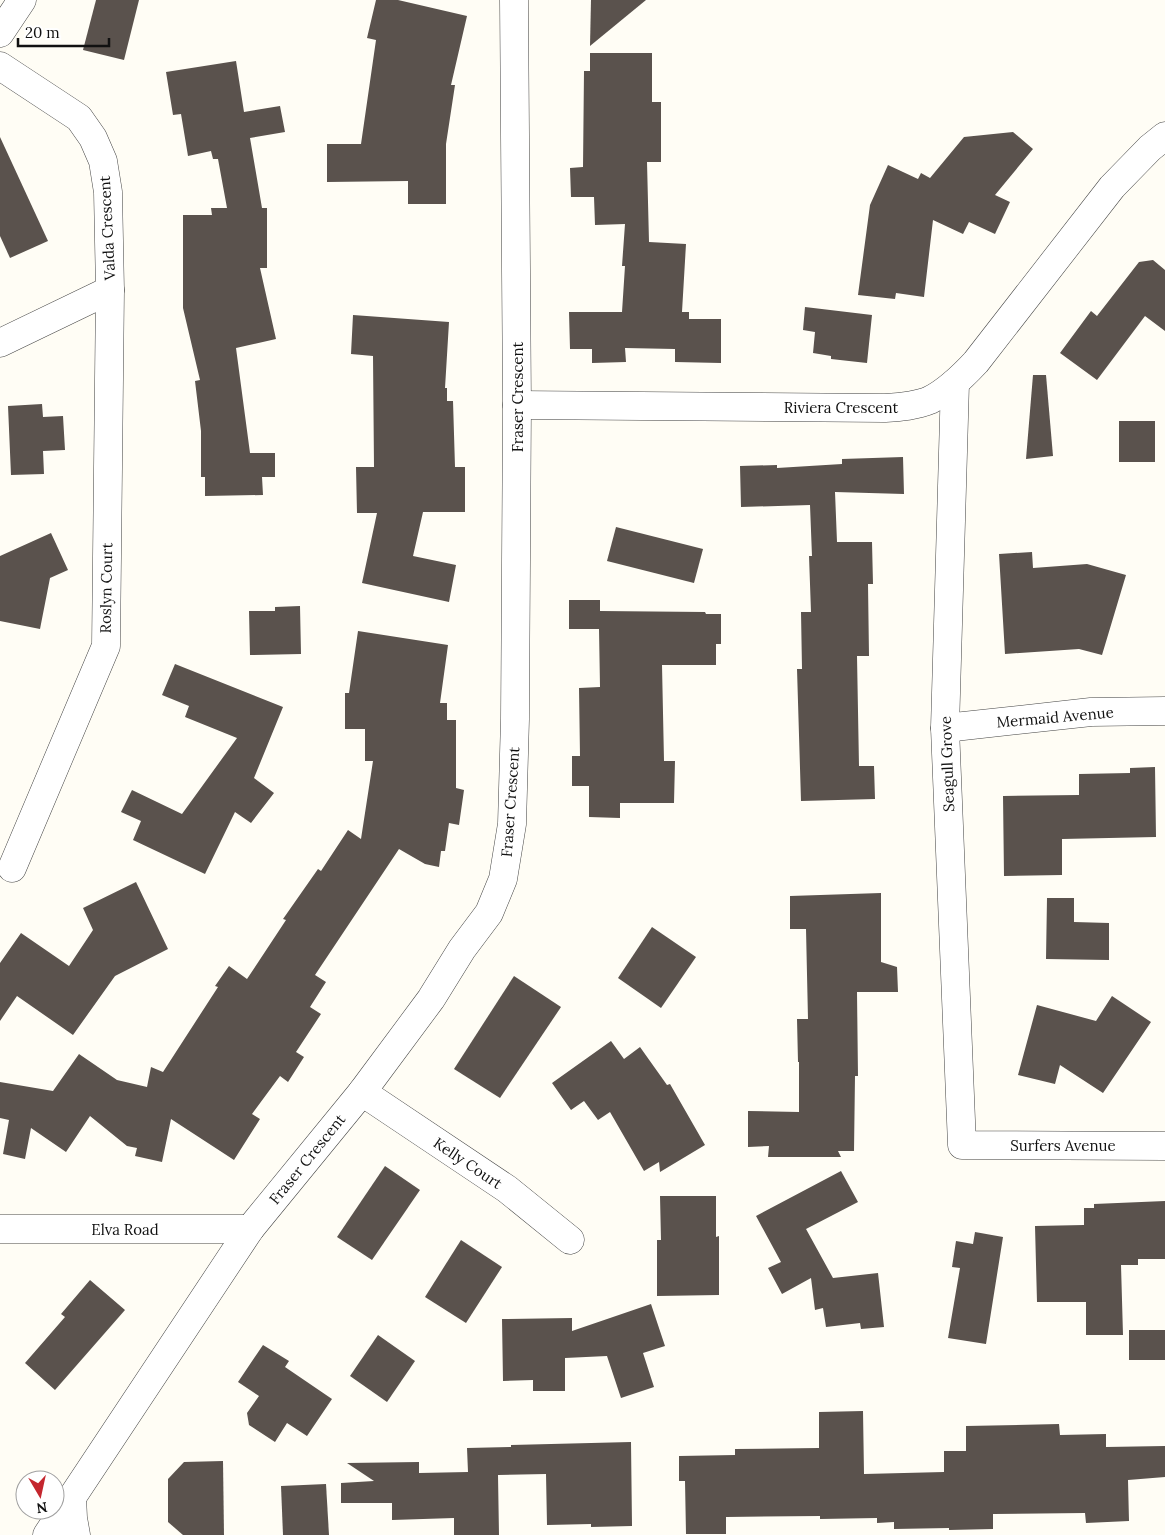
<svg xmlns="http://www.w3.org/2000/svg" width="1165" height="1535" viewBox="0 0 1165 1535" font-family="Lora,serif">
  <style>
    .building { fill: #5a524d }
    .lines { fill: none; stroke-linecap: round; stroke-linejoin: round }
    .street-casing { stroke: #444; stroke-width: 29 }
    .street { stroke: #fff; stroke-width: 28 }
    .labels { text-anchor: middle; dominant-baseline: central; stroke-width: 5; stroke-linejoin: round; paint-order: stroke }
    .street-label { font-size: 15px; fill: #111; stroke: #fff }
  </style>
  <rect width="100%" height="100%" fill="#fffdf5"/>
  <g class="building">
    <path d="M96,0H139L124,60L83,50Z"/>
    <path d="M376,0H398L467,16L451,85H455L446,144V204H408V181L327,182V144H361L376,40L367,38Z"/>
    <path d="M591,0H646L590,46Z"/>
    <path d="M590,53H652V102H661V162H647L649,242L686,244L682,312H689V319H721V363L675,362V349L625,348L626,362L592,363V349H570L569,312H622L625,266H622L625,224L595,225L594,197H571L570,168L583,167L584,71H590Z"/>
    <path d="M236,61L244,112L280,106L285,132L250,138L262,208H267V268H260L276,339L236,348L250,453H275V477H262L263,495L205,496V477H201V431L195,381L200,380L183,308V215H212L211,208H227L218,159H213L211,151L188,156L181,114L173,115L166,72Z"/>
    <path d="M1013,132L1033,149L995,195L1010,202L995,234L969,222L963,234L933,220L924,297L896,293L895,299L858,295L870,205L888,165L918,179L921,173L930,178L964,137Z"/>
    <path d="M0,137L48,241L10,258L0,236Z"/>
    <path d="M1153,260L1165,270V331L1145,316L1097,380L1060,353L1091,311L1097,316L1139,262Z"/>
    <path d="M805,307L872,315L867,363L831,359V356L813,353L815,332L803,330Z"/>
    <path d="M353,315L449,322L445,388H447V401H453L455,467H465V512H423L413,556L456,565L449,602L362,583L377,513H357L356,467H374L373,356L351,354Z"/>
    <path d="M1033,375H1046L1053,456L1026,459Z"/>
    <path d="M42,404L43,417L63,416L65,450L43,451L44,474L11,475L8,406Z"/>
    <rect x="1119" y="421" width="36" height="41"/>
    <path d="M903,457L904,494L835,492L837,542H872L873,584H868L869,656H857L859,766H874L875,799L801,801L797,669H802L801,612H811L809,556H812L810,505L741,507L740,466L777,465V468L842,464V459Z"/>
    <path d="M616,527L703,549L694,583L607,561Z"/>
    <path d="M51,533L68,570L50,578L40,629L0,621V556Z"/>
    <path d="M1032,552L1033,568L1087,564L1126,575L1102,655L1079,649L1005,654L999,554Z"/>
    <path d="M569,600H600V611L705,612L706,614H721V644H716V665H662L664,761H675L674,803H620V818L589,817V786H572V756H580L579,688L600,687L599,629H569Z"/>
    <path d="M300,606L301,654L250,655L249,611H275V607Z"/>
    <path d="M358,631L448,645L440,703H447V720H456V788L464,790L459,825L449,823L445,851H441L439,867L425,864L399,849L315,975L326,982L310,1007L321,1014L296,1052L304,1057L288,1082L280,1076L252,1114L260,1119L234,1160L171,1119L162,1162L135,1156L137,1148L127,1146L90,1116L66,1152L31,1128L25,1159L3,1154L9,1120L0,1118V1082L53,1091L79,1054L117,1080L147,1087L151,1067L163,1072L218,987L215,986L229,966L247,979L286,920L283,919L318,869L321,871L348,830L361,839L373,761H365V729H345V693H349Z"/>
    <path d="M175,664L283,707L254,778L274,793L251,823L235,812L205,874L133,840L141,821L121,812L132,790L182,814L237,738L185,717L189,706L162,695Z"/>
    <path d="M1155,767L1156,837L1062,839V875L1004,876L1003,796L1079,795V774L1130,773V768Z"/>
    <path d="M136,882L168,949L115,976L73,1035L17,996L0,1021V963L21,933L69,966L93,930L83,908Z"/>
    <path d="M881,893V962L897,967L898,992H857L858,1076H855L854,1151H838L841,1157H768L769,1146L748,1147V1111L799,1112V1062H798L797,1019H808L806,929H790V896Z"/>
    <path d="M1047,898H1074V922L1109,923V960L1046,959Z"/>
    <path d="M652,927L696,957L661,1008L618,978Z"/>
    <path d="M514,976L561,1007L500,1098L454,1069Z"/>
    <path d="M1112,996L1151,1022L1103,1093L1060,1065L1055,1084L1018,1075L1037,1005L1096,1021Z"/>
    <path d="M611,1041L624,1059L640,1047L667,1085L670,1084L705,1145L660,1172L659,1162L644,1171L610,1112L598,1120L584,1101L571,1110L552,1083Z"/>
    <path d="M385,1166L420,1190L372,1260L337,1237Z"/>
    <path d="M841,1171L858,1202L806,1229L833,1278L878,1273L884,1327L861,1329L860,1323L826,1327L823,1308L815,1310L811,1278L782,1294L768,1268L781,1262L756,1216Z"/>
    <path d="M660,1196H716V1237L719,1236V1295L657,1296V1240H661Z"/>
    <path d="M1165,1201V1259H1138V1265H1121L1123,1335H1086V1302H1037L1035,1226L1084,1225V1208H1094V1204Z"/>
    <path d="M975,1232L1003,1237L986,1344L948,1338L960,1268L952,1267L956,1241L973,1244Z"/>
    <path d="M461,1240L502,1267L466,1323L425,1297Z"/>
    <path d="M90,1280L125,1310L55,1390L25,1363L65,1317L61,1314Z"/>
    <path d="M651,1304L665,1346L643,1353L654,1387L621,1398L607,1356L565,1358V1391H533V1380L503,1381L502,1319L572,1318V1331Z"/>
    <rect x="1129" y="1330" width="36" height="30"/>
    <path d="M378,1335L415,1361L387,1402L350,1376Z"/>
    <path d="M263,1345L289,1361L285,1367L332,1399L307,1436L287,1423L275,1442L249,1425L247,1413L259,1396L238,1382Z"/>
    <path d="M863,1411L864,1474L944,1472V1451H966V1426L1059,1424L1060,1435L1106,1434V1447L1165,1446V1477L1128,1480L1129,1521L1086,1523L1085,1513L993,1514V1529L949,1530V1528L894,1529V1522L877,1523V1518L820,1519V1516L726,1517V1534H686L685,1481H679V1456L735,1455V1449L819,1448V1412Z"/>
    <path d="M631,1442L632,1526L591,1527V1524L547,1525L546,1474L498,1475L499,1535H454V1518L392,1520V1503H341V1483L374,1481L347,1463L419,1462V1473L468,1472L467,1448L511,1447V1445Z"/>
    <path d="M223,1461L224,1535H183L168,1522V1479L184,1462Z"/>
    <path d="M326,1484L329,1535H283L281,1486Z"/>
  </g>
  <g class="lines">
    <defs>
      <g id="street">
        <path d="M0,33L22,0"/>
        <path d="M0,66L79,118L93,138L103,161L108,192L110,290L106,646L12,868"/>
        <path d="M0,343L110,290"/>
        <path d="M955,383L945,728L962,1145L1165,1146"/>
        <path d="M517,405L884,408C899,407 916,406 930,400C948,391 963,376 976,362L1112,187L1150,148L1165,136"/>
        <path d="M945,728L1091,712L1165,711"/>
        <path d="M362,1092L507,1189L570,1240"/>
        <path d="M0,1229H250"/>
        <path d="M72,1497L73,1518L76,1535"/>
        <path d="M47,1535L250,1229L362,1092L431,999L462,949L489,913L503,879L512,824L515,719L517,405L514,0"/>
      </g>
    </defs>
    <use href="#street" class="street-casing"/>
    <use href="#street" class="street"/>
  </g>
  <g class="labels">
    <g class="street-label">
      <text transform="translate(107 228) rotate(-93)">Valda Crescent</text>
      <text transform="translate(517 397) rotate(-90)">Fraser Crescent</text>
      <text x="841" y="407">Riviera Crescent</text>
      <text transform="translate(106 588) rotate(-89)">Roslyn Court</text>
      <text transform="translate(1055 717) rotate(-5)">Mermaid Avenue</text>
      <text transform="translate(947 764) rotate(-92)">Seagull Grove</text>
      <text transform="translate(510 802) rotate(-86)">Fraser Crescent</text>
      <text x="1063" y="1145">Surfers Avenue</text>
      <text transform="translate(307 1159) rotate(-51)">Fraser Crescent</text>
      <text transform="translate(468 1163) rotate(34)">Kelly Court</text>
      <text x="125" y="1229">Elva Road</text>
    </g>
  </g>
  <g transform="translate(40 1495) rotate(171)"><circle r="24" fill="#ffffff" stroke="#a0a0a0"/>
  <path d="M0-4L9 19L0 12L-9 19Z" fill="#c4262e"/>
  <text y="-8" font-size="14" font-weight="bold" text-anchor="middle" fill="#111111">N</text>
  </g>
  <path d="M18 38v8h91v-8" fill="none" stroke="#111111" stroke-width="2.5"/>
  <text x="25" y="38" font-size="15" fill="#111111" stroke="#ffffff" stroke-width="4" paint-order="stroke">20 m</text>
</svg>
